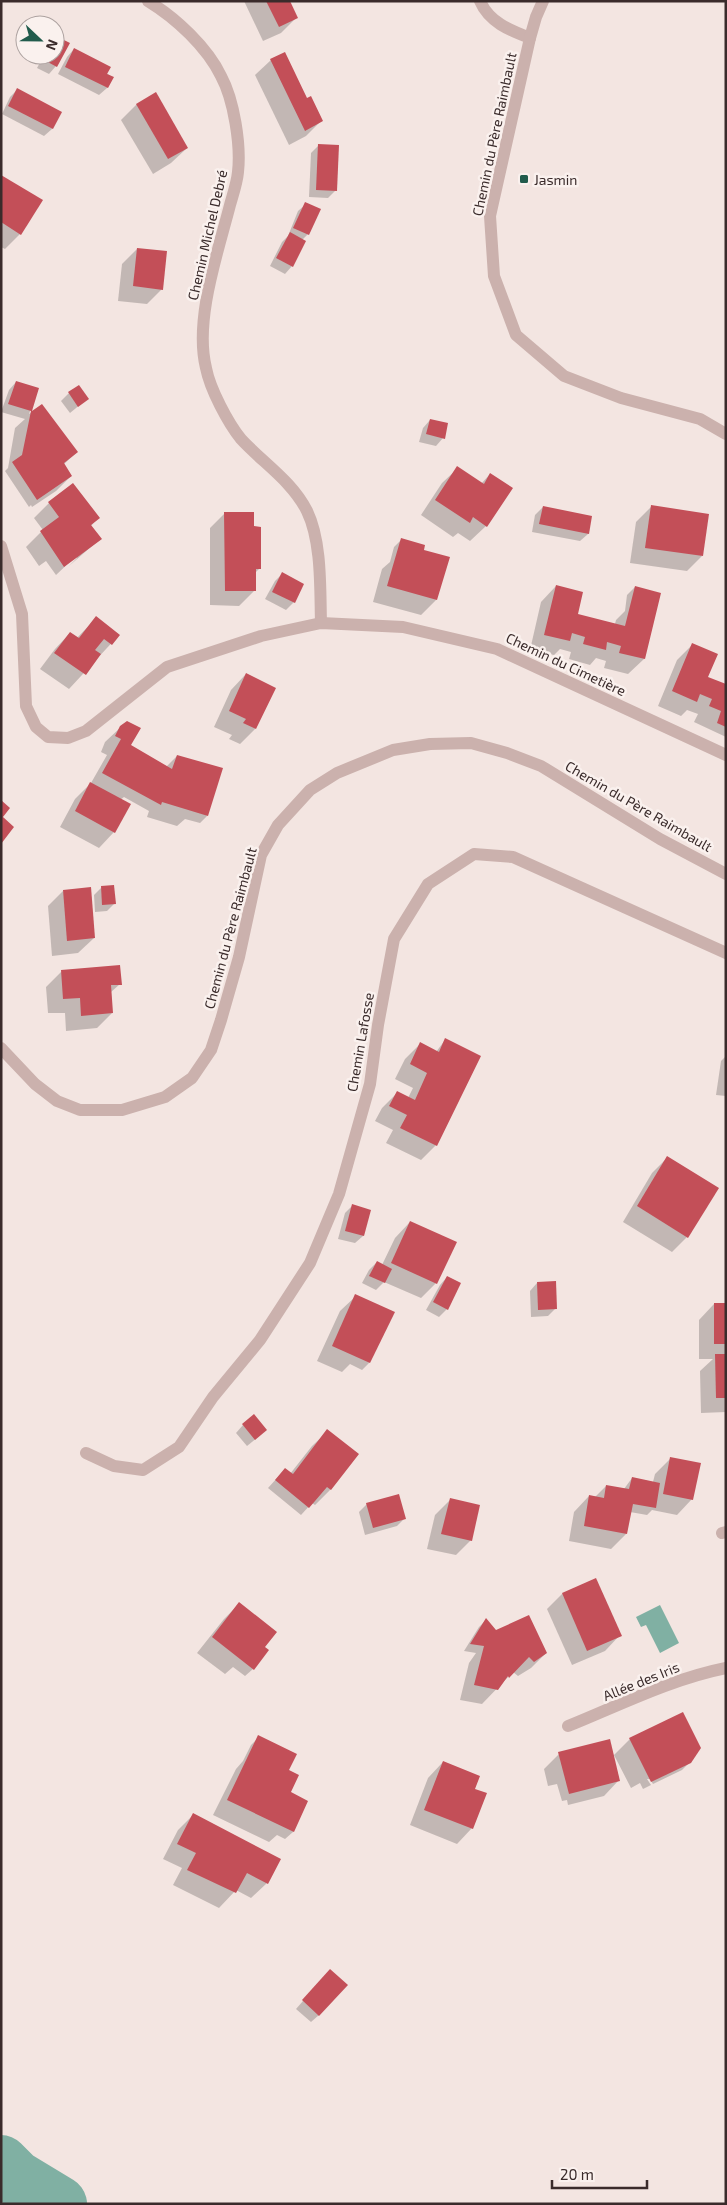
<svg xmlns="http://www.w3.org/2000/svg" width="727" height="2205" viewBox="0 0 727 2205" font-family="'Exo 2',sans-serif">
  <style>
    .water { fill: #80b0a3 }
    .shadow { fill: #0003 }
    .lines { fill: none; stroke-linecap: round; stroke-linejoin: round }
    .river { stroke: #80b0a3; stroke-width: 56 }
    .building { fill: #c34f58 }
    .minor { stroke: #cbb1ad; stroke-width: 12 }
    .tertiary { stroke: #cbb1ad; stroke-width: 12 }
    .poi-dot { fill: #215b4c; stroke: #faf1ee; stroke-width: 2 }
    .labels { text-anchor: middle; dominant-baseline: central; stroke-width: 5; stroke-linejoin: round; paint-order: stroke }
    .street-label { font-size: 14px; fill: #3a2b2b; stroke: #faf1ee }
    .poi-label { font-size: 14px; fill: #3a2b2b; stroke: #faf1ee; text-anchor: start }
  </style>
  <rect width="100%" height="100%" fill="#f3e5e1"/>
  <path class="water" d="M660,1605L679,1643L660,1653L646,1625L641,1627L636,1617Z"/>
  <g class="shadow">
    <path d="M244,1H288L296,18L281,33L263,41Z"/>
    <path d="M56,38V66L49,74L37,68L44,55H55Z"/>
    <path d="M74,49L112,77L107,88L99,95L58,74L67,57Z"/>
    <path d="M271,60L321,121L306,136L289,145L255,75Z"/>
    <path d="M17,90L60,112L52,129L44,136L2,114L10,97Z"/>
    <path d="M155,94L187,148L171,163L153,174L121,120L136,105Z"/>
    <path d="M318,146L336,190L328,198L309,197L311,153Z"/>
    <path d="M1,176L20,234L5,249L1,247Z"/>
    <path d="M306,204L308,234L302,240L292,266L285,274L270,266L282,242L288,236L298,211Z"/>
    <path d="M137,249L162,289L147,304L118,301L122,264Z"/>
    <path d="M16,382L38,389L29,414L42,406L77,452L63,465L71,476L56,491L32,507L31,505L29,507L5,471L8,468L15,428L25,419L1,412L9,390Z"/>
    <path d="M69,393L87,399L70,413L61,401Z"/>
    <path d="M430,420L443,438L436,446L419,442L423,428Z"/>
    <path d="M458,468L481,484L490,474L486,526L470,541L458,533L453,537L421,515L442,483Z"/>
    <path d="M49,503L98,518L91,526L100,539L69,566L77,558L76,556L56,575L46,561L39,566L26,547L43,530L34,518Z"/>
    <path d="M543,507L591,517L588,534L580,541L532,532L535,515Z"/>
    <path d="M651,507L702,556L687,571L630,563L636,522Z"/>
    <path d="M225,513L259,569L255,573L254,591L239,606L210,605V528Z"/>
    <path d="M401,540L422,551L436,600L421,615L373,602L382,569L390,562L394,547Z"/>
    <path d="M282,574L294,602L286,610L265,599L275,581Z"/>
    <path d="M556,586L576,615L615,624L616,620L625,611L627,595L635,587L644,659L628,674L604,668L606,661L596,658L590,665L569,659L571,652L560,649L554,655L530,650L541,602Z"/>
    <path d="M96,618L119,635L69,689L40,669L55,649L70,633L77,638Z"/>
    <path d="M692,645L706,678L726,686V737L694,722L698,714L687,710L681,716L658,706L677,660Z"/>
    <path d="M246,674L255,729L240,744L229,739L232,735L214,727L231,690Z"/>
    <path d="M121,727L129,746L166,767L177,756L207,816L200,823L185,819L177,826L147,817L149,811L124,797L120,800L129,805L114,832L99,848L60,827L75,799L91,783L107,755L101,752L105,742Z"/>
    <path d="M102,887L114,904L107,911L95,912L94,895Z"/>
    <path d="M63,891L94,938L78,953L52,956L48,906Z"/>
    <path d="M61,972L120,984L111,992L112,1013L97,1028L66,1031L65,1013H48L46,987Z"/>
    <path d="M445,1040L436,1145L421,1160L386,1143L393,1130L375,1121L382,1108L397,1093L408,1098L413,1088L395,1079L405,1059L420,1044L436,1052Z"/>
    <path d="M726,1056V1096L716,1095L721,1061Z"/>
    <path d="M667,1158L687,1237L672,1252L623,1222L652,1173Z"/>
    <path d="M352,1206L369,1211L363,1236L355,1243L338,1239L345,1213Z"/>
    <path d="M410,1222L436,1283L421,1298L384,1282L376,1290L362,1283L369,1270L377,1262L382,1265L395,1238Z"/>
    <path d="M447,1277L459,1284L447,1309L439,1317L426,1310L440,1285Z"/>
    <path d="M537,1283L556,1308L548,1316L531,1317L530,1291Z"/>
    <path d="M356,1296L369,1363L362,1370L350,1364L342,1372L317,1361L340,1311Z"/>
    <path d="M714,1304H726V1412L701,1413L700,1371L713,1359H699V1320Z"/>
    <path d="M243,1425L258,1437L247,1446L236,1433Z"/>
    <path d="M328,1431L358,1454L330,1490L315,1505L312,1503L301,1515L268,1488L278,1477L290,1474L312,1446Z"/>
    <path d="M670,1459L692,1499L677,1515L652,1510L647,1515L630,1512L626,1534L611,1549L569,1541L574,1512L589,1496L595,1497L606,1486L624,1489L632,1478L653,1482L655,1474Z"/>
    <path d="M450,1500L471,1540L456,1555L427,1549L435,1515Z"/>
    <path d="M367,1504L404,1519L397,1526L365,1535L359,1512Z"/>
    <path d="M595,1579L620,1635L605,1651L572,1665L547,1609L562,1594Z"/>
    <path d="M239,1604L264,1647L253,1669L245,1676L233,1667L225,1674L197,1653L224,1619Z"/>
    <path d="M486,1620L495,1632L546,1653L531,1668L518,1676L513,1672L482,1704L460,1700L469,1663L476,1653L464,1651L479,1627Z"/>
    <path d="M682,1714L690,1762L682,1770L653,1784L650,1779H647L651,1785L643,1789L640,1783L631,1788L614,1755L630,1739Z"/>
    <path d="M259,1737L288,1771L290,1793L307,1802L293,1832L285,1839L277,1835L269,1842L213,1815L236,1769L243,1761L251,1745Z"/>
    <path d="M559,1754L619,1780L604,1796L568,1805L567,1800L562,1801L557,1784L548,1786L544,1769Z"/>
    <path d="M443,1762L474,1790L472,1828L457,1844L410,1825L428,1778Z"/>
    <path d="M193,1815L267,1883L251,1898L236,1890L219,1908L173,1885L182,1868L163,1859L178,1830Z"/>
    <path d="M323,1978L319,2015L311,2022L296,2009Z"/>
  </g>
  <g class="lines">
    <path class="river" d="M1,2163L16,2178L59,2204"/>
  </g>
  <g class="building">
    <path d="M266,1H290L298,18L279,27Z"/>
    <path d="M56,36L70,43L57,67L44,60L46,55H55Z"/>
    <path d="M74,48L111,67L107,74L114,77L108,88L65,67Z"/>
    <path d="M285,52L307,98L311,96L323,121L305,131L270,59Z"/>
    <path d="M17,88L62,112L53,129L8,106Z"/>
    <path d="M156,92L188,148L168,159L136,104Z"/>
    <path d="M318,144L339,145L337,191L316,190Z"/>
    <path d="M1,175L43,200L21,235L1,222Z"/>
    <path d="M305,202L321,209L309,235L293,228Z"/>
    <path d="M290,232L306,241L293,267L276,258Z"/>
    <path d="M137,248L167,251L163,290L133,286Z"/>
    <path d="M16,381L39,388L32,411L42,404L78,452L64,463L72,476L37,500L12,462L22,455L31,411L8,404Z"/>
    <path d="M79,385L89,399L78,407L68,392Z"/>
    <path d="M430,419L448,423L445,439L426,434Z"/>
    <path d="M457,466L484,484L490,473L513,488L487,527L473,517L470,523L435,500Z"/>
    <path d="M73,483L100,518L91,525L102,539L64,567L40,531L59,517L48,502Z"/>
    <path d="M651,505L709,514L703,556L645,548Z"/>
    <path d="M543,506L592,516L589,534L539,524Z"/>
    <path d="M224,512H254V526L261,527V569H256V591H225Z"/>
    <path d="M401,538L425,545L424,550L450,557L437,600L387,586Z"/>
    <path d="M282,572L304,584L295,603L272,592Z"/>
    <path d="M556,585L583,592L578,614L625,626L635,586L661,593L645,659L619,653L621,646L607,642L606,650L583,644L585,637L572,633L570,641L544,635Z"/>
    <path d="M96,616L120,635L112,645L104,639L95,650L101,654L86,675L54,653L70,632L79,638Z"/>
    <path d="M692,643L718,654L708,677L726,684V727L717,723L721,711L709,706L712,699L700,694L697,702L672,691Z"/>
    <path d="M246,673L276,688L256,729L243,723L246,719L229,711Z"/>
    <path d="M127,721L141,728L131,745L172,769L177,755L223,768L208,816L162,802L161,805L102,773L121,739L115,736L120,726Z"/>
    <path d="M90,782L131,804L115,833L75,811Z"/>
    <path d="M1,800L10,808L3,817L14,827L1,844Z"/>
    <path d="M114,885L116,904L102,905L101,886Z"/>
    <path d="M91,887L95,938L67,941L63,890Z"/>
    <path d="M120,965L122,985H111L113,1013L81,1016L80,998L63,999L61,970Z"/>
    <path d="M445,1038L481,1056L437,1146L400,1128L407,1115L389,1106L397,1091L415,1100L427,1073L410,1064L420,1042L439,1052Z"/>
    <path d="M667,1156L719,1188L688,1238L637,1206Z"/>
    <path d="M352,1204L371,1210L364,1236L345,1231Z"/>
    <path d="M410,1221L457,1242L437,1284L391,1263Z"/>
    <path d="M377,1261L392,1269L385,1283L369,1276Z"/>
    <path d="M447,1276L461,1283L448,1310L433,1302Z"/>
    <path d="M556,1281L557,1309L538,1310L537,1282Z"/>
    <path d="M355,1294L395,1312L370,1363L332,1346Z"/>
    <rect x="714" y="1303" width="12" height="41"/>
    <path d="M715,1354H726V1398H716Z"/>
    <path d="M254,1414L267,1430L255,1440L242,1424Z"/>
    <path d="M327,1429L359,1454L331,1490L327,1487L309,1508L275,1480L285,1468L293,1474Z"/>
    <path d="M670,1457L701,1463L693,1500L663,1494Z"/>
    <path d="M632,1477L660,1483L656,1508L633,1504L627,1534L584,1526L589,1495L604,1498L606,1485L629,1489Z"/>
    <path d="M399,1494L406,1519L373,1528L366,1503Z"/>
    <path d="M450,1498L480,1505L472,1541L441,1534Z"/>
    <path d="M596,1578L622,1636L587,1651L562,1593Z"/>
    <path d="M239,1602L277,1632L265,1647L269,1650L254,1670L212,1637Z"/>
    <path d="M529,1615L547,1653L534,1662L529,1657L509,1678L508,1676L498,1690L474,1685L484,1646L470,1644L486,1618L496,1630Z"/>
    <path d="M683,1712L701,1748L691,1763L651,1782L629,1738Z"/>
    <path d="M258,1735L297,1754L289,1770L299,1775L291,1792L308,1801L294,1832L227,1800Z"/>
    <path d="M610,1739L620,1781L569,1794L558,1752Z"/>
    <path d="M443,1761L480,1776L475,1789L487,1793L473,1829L424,1810Z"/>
    <path d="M193,1813L281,1859L268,1884L247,1873L236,1893L187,1870L196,1853L177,1844Z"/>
    <path d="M330,1969L348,1985L319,2016L302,2000Z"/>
  </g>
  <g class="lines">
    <g class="minor">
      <path d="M148,1C176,18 207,47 221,76C234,100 241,145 238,172C237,183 233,194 230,205C218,252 194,320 206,368C210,389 228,423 241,439C263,463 292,481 307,511C322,542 320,589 321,623"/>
      <path d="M480,1C489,22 509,30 530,38"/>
      <path d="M1,546L22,614L26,706L36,727L48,737L68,738L86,731L167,667L261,636L321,623L403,627L497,649L726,755"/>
      <path d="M86,1453L114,1466L143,1470L179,1447L213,1397L260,1340L310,1263L339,1194L370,1084L378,1025L394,939L428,884L474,854L513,857L726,953"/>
      <path d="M722,1533L726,1532"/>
      <path d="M568,1726C620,1705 671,1679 726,1668"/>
    </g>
    <g class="tertiary">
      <path d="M543,1L536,17L530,38L490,216L494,276L516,335L564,376L621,398L700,419L726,434"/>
      <path d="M1,1048L35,1084L57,1101L80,1110H122L165,1097L192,1078L211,1050L221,1020L239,957L261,855L278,825L310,790L337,773L393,750L430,744L471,743L507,753L541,766L660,839L726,874"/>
    </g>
  </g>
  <rect class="poi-dot" x="519" y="174" width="10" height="10" rx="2.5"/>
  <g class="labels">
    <g class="street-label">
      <text transform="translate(494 134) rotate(-78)">Chemin du Père Raimbault</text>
      <text transform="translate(207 235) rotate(-77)">Chemin Michel Debré</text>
      <text transform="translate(566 664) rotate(25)">Chemin du Cimetière</text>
      <text transform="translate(639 806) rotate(30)">Chemin du Père Raimbault</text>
      <text transform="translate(230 928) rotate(-75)">Chemin du Père Raimbault</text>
      <text transform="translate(360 1042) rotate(-80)">Chemin Lafosse</text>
      <text transform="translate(641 1681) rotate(-22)">Allée des Iris</text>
    </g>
    <g class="poi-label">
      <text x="534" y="179">Jasmin</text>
    </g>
  </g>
  <rect width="727" height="2205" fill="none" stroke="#3a2b2b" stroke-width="5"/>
  <g transform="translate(40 40) rotate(112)"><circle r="24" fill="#faf1ee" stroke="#ada2a0"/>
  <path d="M0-4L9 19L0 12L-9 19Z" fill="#215b4c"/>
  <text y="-8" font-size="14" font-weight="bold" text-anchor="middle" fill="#3a2b2b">N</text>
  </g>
  <path d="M552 2180v8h95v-8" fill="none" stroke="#3a2b2b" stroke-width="2.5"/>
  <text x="560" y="2180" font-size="15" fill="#3a2b2b" stroke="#faf1ee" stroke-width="4" paint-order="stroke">20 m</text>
</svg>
